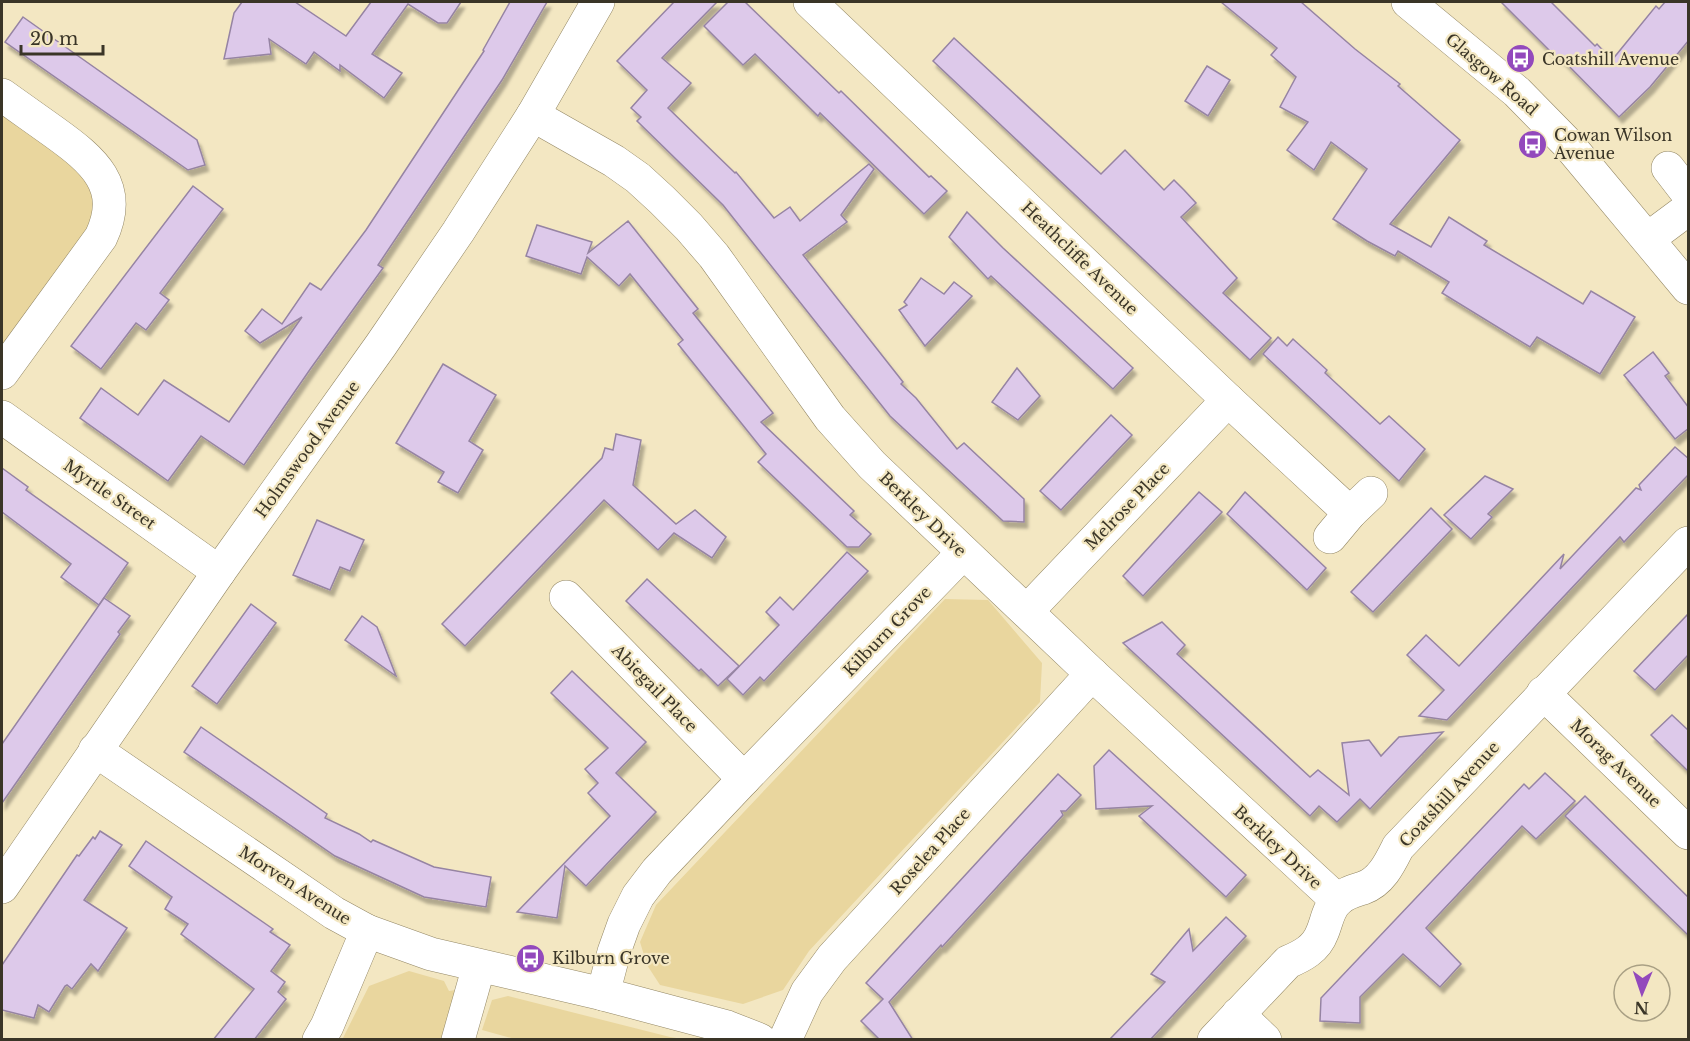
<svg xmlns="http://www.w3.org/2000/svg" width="1690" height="1041" viewBox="0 0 1690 1041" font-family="'Libre Baskerville',serif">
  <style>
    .green { fill: #e9d69e }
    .building { fill: #ddc9ea; stroke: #9684a3; stroke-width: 1.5; filter: url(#shadow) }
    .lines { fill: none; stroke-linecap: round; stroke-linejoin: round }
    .minor-casing { stroke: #938765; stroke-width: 34 }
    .major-casing { stroke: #938765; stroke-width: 34 }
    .minor { stroke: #fff; stroke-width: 33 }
    .major { stroke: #fff; stroke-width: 33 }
    .labels { text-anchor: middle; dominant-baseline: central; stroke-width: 4.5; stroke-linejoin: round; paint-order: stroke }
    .poi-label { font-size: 16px; fill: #3a3527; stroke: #f3e7c2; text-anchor: start }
    .street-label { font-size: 16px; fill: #3a3527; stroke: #f3e7c2 }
  </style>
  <defs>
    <filter id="shadow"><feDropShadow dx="3.5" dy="6" stdDeviation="1.5" flood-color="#0004"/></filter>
  </defs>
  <rect width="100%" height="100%" fill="#f3e7c2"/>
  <g class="green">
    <path d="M2,109L86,169L97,219L2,350Z"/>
    <path d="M945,599L988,600L1042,663L1040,702L809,951L783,990L743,1004L660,985L647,965L640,942L656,905Z"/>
    <path d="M409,971L444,981L449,991L456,990L445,1039L342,1040L369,986Z"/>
    <path d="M508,996L670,1037L683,1039H515L482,1030L492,1000Z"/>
  </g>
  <g class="building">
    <path d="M242,2H295L346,36L371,2H461L447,23H438L408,4L372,54L402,73L384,98L340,65V71L314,52L306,64L269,39L271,54L224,59L234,13Z"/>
    <path d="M510,2H547L502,80L378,265L383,268L311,368L244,465L201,436L168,481L80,418L101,388L138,415L164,380L229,422L302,317L260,343L245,331L262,309L282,324L310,283L321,290L366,230L484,51L483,50Z"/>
    <path d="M674,2H717L662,58L691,83L668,108L735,173L736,172L774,218L790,207L800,221L869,164L874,169L841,215L847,222L803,255L903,382L901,384L916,398L957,449L964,443L1024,499V522L1003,521L890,416L723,205L637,121L641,117L631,108L647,90L617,61Z"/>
    <path d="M728,2H745L839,93L841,91L929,177L931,176L947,191L924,214L820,113L818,116L755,54L743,65L704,26Z"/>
    <path d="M1221,2H1301L1355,49L1400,84L1398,86L1460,140L1390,224L1431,247L1449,217L1487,241L1484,245L1583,304L1591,291L1635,317L1600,374L1537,337L1530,347L1442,293L1449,282L1398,251L1395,256L1367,241L1333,219L1367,169L1331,142L1314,170L1287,150L1308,122L1280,107L1296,77L1271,55L1277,48Z"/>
    <path d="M1501,2H1551L1595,46L1597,44L1612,60L1656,6L1659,9L1665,2H1689V40L1650,87L1619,117L1560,57L1558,59Z"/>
    <path d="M23,17L197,140L205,165L188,170L5,42Z"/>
    <path d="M954,38L1101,174L1125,150L1164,190L1174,180L1184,190L1196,203L1181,217L1237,278L1223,293L1271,338L1250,360L933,61Z"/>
    <path d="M1207,66L1230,80L1208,116L1185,101Z"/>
    <path d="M193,186L223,209L160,293L169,300L146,330L136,323L101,369L71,346Z"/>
    <path d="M967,212L1003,248L1133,368L1113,389L991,276L988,279L949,237Z"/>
    <path d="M628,221L698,309L693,313L773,413L761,422L854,511L850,515L871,534L859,547H847L758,462L766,454L678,344L683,340L630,274L619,286L587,257L581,274L526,256L537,225L592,242L588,253Z"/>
    <path d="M921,278L944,294L954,282L972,296L925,346L899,310L907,305L904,302Z"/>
    <path d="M1278,337L1287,346L1293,339L1327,370L1325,373L1380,424L1389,416L1425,449L1399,481L1263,354Z"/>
    <path d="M1653,352L1669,373L1665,376L1689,408V428L1675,439L1624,375Z"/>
    <path d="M443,364L496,395L469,441L483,450L458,493L438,482L444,472L396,443Z"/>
    <path d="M1017,368L1040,396L1018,420L992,402Z"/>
    <path d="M1111,415L1132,435L1061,510L1040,491Z"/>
    <path d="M616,434L641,440L633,485L676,524L695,510L726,537L712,558L674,533L658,550L604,500L465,646L442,624L602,458L605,448L613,450Z"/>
    <path d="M1675,447L1689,459V474L1642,523L1624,542L1620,537L1447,720L1419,716L1444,690L1407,655L1426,635L1459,666L1564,554L1560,569L1636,488L1641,490L1639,485Z"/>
    <path d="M2,468L28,487L26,490L128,563L99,605L61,577L71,564L2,512Z"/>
    <path d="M1485,476L1513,489L1488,514L1492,517L1471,539L1444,515Z"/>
    <path d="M1199,492L1222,512L1143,596L1123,576Z"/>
    <path d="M1245,492L1326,568L1307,590L1227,514Z"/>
    <path d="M1431,508L1452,529L1373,612L1351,592Z"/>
    <path d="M317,520L364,540L350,571L340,567L330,590L293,575Z"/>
    <path d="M847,552L868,571L764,681L760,677L743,695L727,679L779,625L766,612L780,597L793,610Z"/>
    <path d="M647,579L739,666L718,686L701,669L699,671L626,601Z"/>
    <path d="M104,598L130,616L118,632L120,634L2,803V744Z"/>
    <path d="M251,604L276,623L217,704L192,686Z"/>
    <path d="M1689,613V654L1655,690L1634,671Z"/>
    <path d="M362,616L377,627L396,676L345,640Z"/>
    <path d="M1162,622L1185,645L1177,654L1310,777L1318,770L1349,795L1342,743L1369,740L1381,756L1399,737L1443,732L1370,809L1360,799L1337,822L1319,806L1310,816L1123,643Z"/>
    <path d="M572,671L646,742L616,773L656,812L586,886L565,866L557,918L517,912L610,816L588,793L598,783L585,769L608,748L551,693Z"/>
    <path d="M1672,715L1689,731V772L1651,735Z"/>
    <path d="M201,727L327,814L325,818L359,834L371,842L373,840L434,867L491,877L486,907L424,897L335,856L184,752Z"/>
    <path d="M1109,750L1246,875L1226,897L1139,816L1152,806L1096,809L1094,766Z"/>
    <path d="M1545,773L1575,801L1536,839L1522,826L1426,928L1461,964L1440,987L1403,954L1360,997V1023L1320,1021L1321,998L1524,784L1529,789Z"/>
    <path d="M1058,774L1081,795L1066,811H1061L1063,815L942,947L941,945L889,1002L913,1040H880L861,1021L883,999L866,983Z"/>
    <path d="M1585,796L1689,898V936L1565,816Z"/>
    <path d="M100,831L122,845L84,900L127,928L98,971L91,964L72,989L67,985L65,986L49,1012L38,1005L34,1018L2,1010V965L77,855L79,856L93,837L95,839Z"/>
    <path d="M146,841L273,929L270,932L290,945L271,971L285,982L278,992L286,999L254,1040H213L254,989L181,934L188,924L165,909L172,897L129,866Z"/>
    <path d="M1226,917L1246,936L1150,1040H1109L1165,982L1151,974L1189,929L1193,951Z"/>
  </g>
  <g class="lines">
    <defs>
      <g id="minor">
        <path d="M810,2L1228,400L1350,513"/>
        <path d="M2,95C19,107 37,120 54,132C93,160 125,186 101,237L2,373"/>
        <path d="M533,115L614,161L638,178L662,200L689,227L714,256L830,418L872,465L1092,674L1337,900"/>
        <path d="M1668,168L1688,194"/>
        <path d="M1649,238L1688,209"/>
        <path d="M2,417L219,572"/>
        <path d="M1330,537L1350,513L1371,493"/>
        <path d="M566,597L744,779"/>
        <path d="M1027,611L1228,400"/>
        <path d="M1543,693L1688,833"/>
        <path d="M95,750L334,913L367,931L431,954L603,994L727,1027L760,1040"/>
        <path d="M2,887L219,572L381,345L458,232L533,115L598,2"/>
        <path d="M603,994L614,952L624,924L638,896L657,871L744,779L963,553"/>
        <path d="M1238,1014L1265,1040"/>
        <path d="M319,1040L327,1026L367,931"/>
        <path d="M458,1040L479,966"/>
        <path d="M785,1040L807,992L832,958L1092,674"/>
        <path d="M1214,1040L1288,962C1302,956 1316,949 1322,933C1327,922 1328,908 1338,900C1345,893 1354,891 1363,888C1381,882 1390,863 1398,847L1688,543"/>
      </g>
      <path id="major" d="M1408,2L1517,92L1568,144L1688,288"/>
    </defs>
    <use href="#minor" class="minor-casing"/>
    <use href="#major" class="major-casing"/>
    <use href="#minor" class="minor"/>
    <use href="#major" class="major"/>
  </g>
  <defs>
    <symbol id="bus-disc" viewBox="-11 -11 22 22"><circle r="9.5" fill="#9349bc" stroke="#f3e7c2"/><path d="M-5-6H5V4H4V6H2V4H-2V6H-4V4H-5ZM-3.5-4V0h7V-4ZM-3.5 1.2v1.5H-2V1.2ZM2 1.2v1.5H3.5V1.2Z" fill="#fff"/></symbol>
  </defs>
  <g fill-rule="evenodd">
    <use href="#bus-disc" x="1504" y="42" width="33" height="33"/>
    <use href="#bus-disc" x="1516" y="128" width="33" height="33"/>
    <use href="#bus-disc" x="514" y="942" width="33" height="33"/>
  </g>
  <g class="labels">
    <g class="poi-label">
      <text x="1542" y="59">Coatshill Avenue</text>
      <text x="1554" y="135">Cowan Wilson<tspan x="1554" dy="18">Avenue</tspan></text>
      <text x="552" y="958">Kilburn Grove</text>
    </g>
    <g class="street-label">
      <text transform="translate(1492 74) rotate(41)">Glasgow Road</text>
      <text transform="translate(1080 258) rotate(44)">Heathcliffe Avenue</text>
      <text transform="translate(307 449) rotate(-54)">Holmswood Avenue</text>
      <text transform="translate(110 494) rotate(35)">Myrtle Street</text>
      <text transform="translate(1127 506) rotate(-46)">Melrose Place</text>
      <text transform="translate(923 514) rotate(44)">Berkley Drive</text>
      <text transform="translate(887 631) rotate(-46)">Kilburn Grove</text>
      <text transform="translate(655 688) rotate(46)">Abiegail Place</text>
      <text transform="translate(1616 763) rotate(44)">Morag Avenue</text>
      <text transform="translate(1449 794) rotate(-47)">Coatshill Avenue</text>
      <text transform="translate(1278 847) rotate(43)">Berkley Drive</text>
      <text transform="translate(930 851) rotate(-48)">Roselea Place</text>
      <text transform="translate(295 885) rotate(33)">Morven Avenue</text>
    </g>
  </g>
  <rect width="1690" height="1041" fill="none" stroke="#3a3527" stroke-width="6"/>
  <g transform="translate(1642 993) rotate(182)"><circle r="28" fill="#f3e7c2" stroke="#a9a084" stroke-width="1.5"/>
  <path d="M0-4.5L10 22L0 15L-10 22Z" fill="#9349bc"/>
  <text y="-9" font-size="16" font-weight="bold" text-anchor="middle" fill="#3a3527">N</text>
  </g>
  <path d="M21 45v9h82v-9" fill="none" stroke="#3a3527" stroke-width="3"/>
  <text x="30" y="45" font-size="18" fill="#3a3527" stroke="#f3e7c2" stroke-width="4.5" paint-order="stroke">20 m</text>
</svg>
